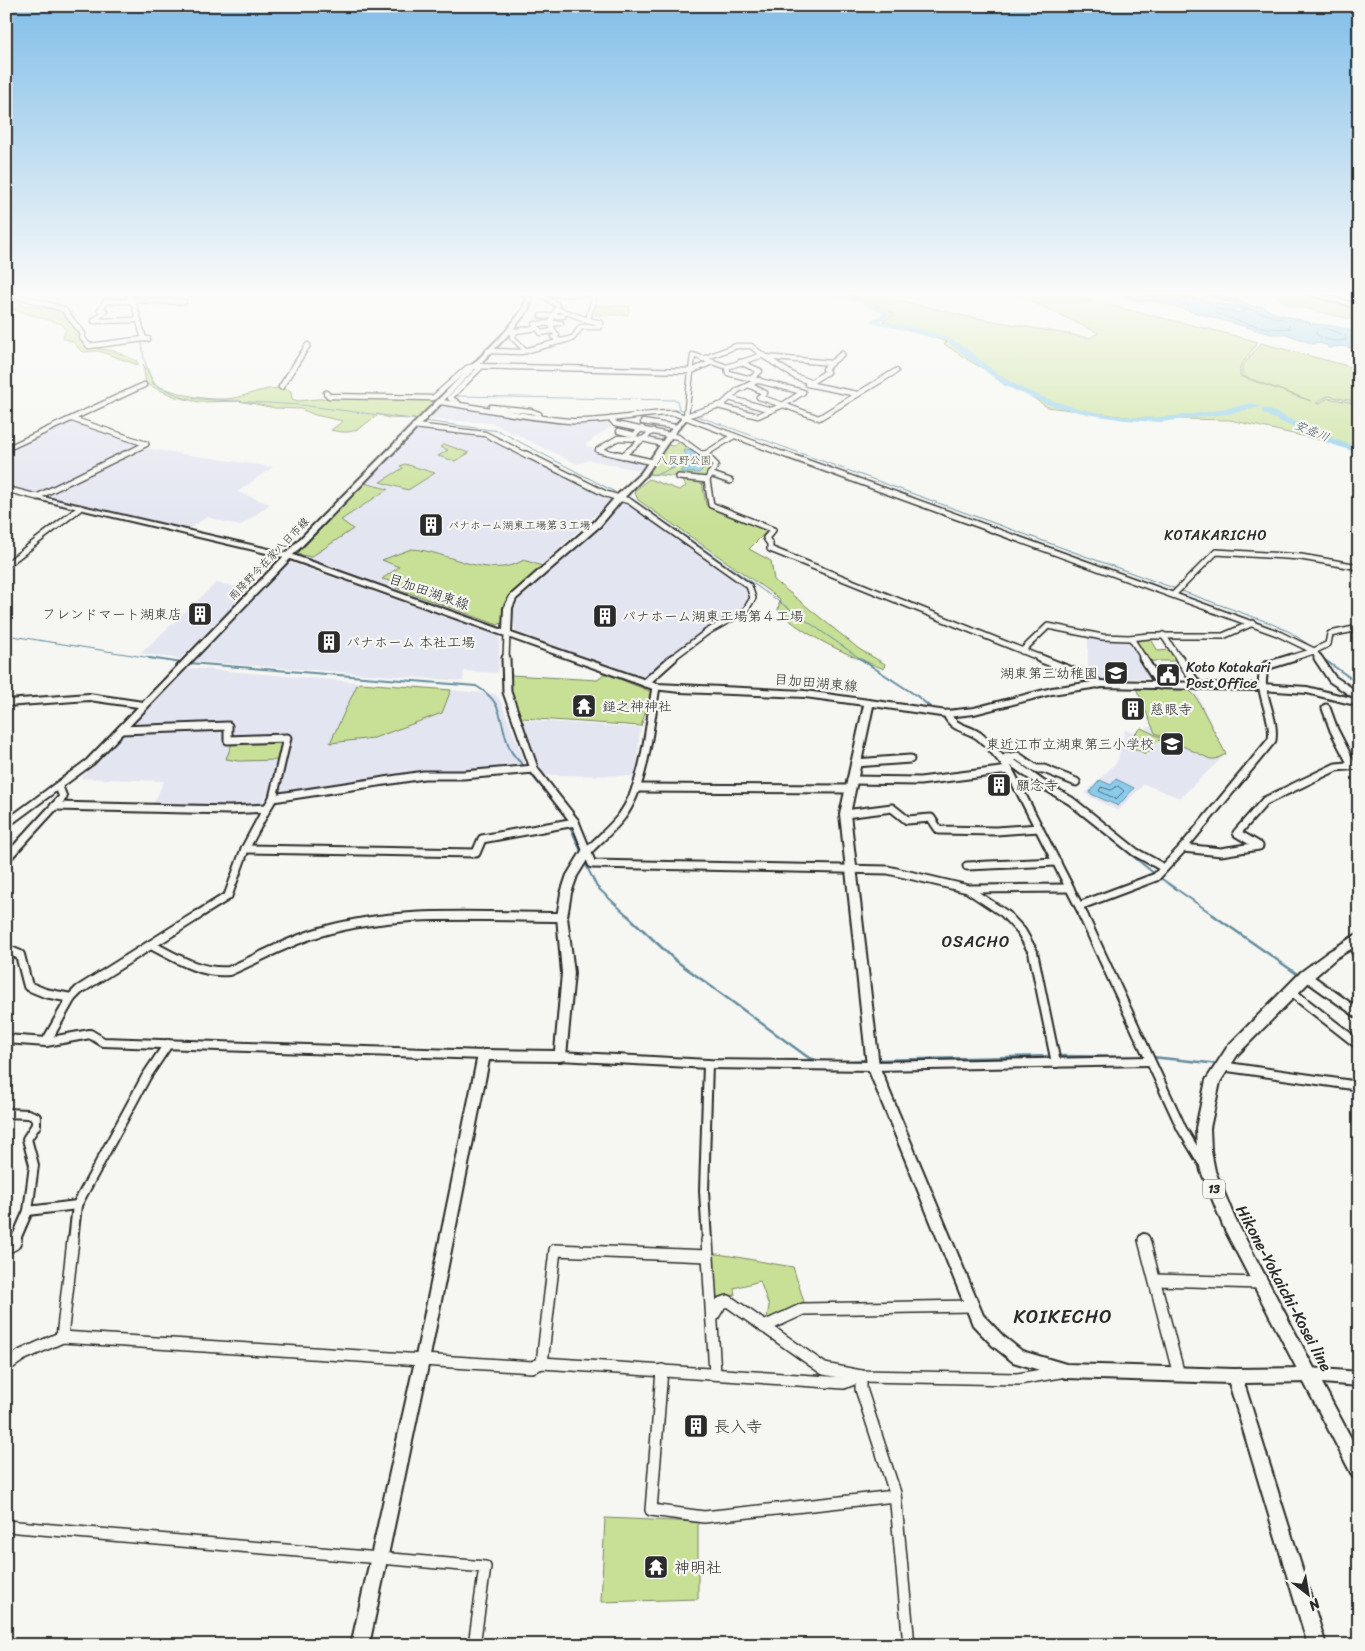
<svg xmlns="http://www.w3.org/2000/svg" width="1365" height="1651" viewBox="0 0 1365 1651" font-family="Sriracha,'Klee One',sans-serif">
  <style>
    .built { fill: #e3e5f1 }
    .green { fill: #c7e096; stroke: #798660 }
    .water { fill: #8acceb; stroke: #648c9e }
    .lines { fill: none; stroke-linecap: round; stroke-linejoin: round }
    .shore { stroke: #516b78; stroke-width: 1 }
    .stream-far2 { stroke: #648c9e; stroke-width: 1 }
    .stream-far1 { stroke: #648c9e; stroke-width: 2 }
    .stream { stroke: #648c9e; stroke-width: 2.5 }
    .river { fill: #8acceb; fill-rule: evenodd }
    .street-far4-casing { stroke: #2b2b2b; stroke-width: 7 }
    .street-far3-casing { stroke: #2b2b2b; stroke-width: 8 }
    .street-far2-casing { stroke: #2b2b2b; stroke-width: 11 }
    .street-far1-casing { stroke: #2b2b2b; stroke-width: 12 }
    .street-casing { stroke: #2b2b2b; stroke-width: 14 }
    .secondary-casing { stroke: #2b2b2b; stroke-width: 4 }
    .primary-casing { stroke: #2b2b2b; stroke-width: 4 }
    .street-far4 { stroke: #f6f6f2; stroke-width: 4.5 }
    .street-far3 { stroke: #f6f6f2; stroke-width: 5 }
    .street-far2 { stroke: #f6f6f2; stroke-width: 7 }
    .street-far1 { stroke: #f6f6f2; stroke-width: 8 }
    .street { stroke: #f6f6f2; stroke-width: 11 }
    .secondary { fill: #f6f6f2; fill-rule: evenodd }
    .primary { fill: #f6f6f2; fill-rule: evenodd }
    .labels { text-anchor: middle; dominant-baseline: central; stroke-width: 4.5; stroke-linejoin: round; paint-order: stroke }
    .far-park-label { font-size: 11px; fill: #525846; stroke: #f6f6f2 }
    .far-poi-label { font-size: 11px; fill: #2b2b2b; stroke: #f6f6f2; text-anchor: start }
    .far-street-label { font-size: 11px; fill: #2b2b2b; stroke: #f6f6f2 }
    .far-water-label { font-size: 12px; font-style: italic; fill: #485b65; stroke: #f6f6f2 }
    .shield { fill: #f6f6f2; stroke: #686867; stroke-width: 1 }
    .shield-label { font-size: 12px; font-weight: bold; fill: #2b2b2b }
    .far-quarter-label { font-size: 14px; letter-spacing: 1px; fill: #2b2b2b; stroke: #f6f6f2 }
    .street-label { font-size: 14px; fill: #2b2b2b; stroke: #f6f6f2 }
    .poi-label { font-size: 14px; fill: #2b2b2b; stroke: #f6f6f2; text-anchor: start }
    .quarter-label { font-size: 16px; letter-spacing: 1px; fill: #2b2b2b; stroke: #f6f6f2 }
    .near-street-label { font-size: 16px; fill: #2b2b2b; stroke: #f6f6f2 }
    .near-poi-label { font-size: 16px; fill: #2b2b2b; stroke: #f6f6f2; text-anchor: start }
    .near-quarter-label { font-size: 19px; letter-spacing: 1px; fill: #2b2b2b; stroke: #f6f6f2 }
  </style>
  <rect width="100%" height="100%" fill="#f6f6f2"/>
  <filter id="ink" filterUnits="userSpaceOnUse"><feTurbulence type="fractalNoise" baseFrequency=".02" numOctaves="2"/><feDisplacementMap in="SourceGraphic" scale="10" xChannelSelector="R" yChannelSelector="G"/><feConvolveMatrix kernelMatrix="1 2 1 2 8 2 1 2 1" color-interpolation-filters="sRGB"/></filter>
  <g filter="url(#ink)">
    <g class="built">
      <path d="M440,405L538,420L585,423L603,422L612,426L585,445L596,450L648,462L642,471L590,460L577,464L492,423L427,419Z"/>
      <path d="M72,421L141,444L41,494L6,486V451Z"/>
      <path d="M415,428H425L482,436L611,500L496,607L497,626L295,554Z"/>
      <path d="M143,448L273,467L237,492L270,504L240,526L207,517L188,529L48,497L137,450Z"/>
      <path d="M628,503L745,587L749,595L750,602L741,610L707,628L676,650L647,676L643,677L515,631L513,611L520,598L604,523L622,504Z"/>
      <path d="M292,563L500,636L498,673L464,671L463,681L190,661L284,564Z"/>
      <path d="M216,583L250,589L180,659L141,653Z"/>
      <path d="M1088,638L1131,641L1152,678L1097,679L1088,669Z"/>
      <path d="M193,668L495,694L500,700L524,759L523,768L442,774L438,772L264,797L263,806L153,805L164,781L81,778L184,670Z"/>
      <path d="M1136,687L1190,689L1198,696L1226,754L1180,798L1144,784L1118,811L1085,794L1117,762L1125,730L1135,734L1152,726Z"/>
      <path d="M522,720L640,728L636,776L542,775Z"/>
    </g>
    <g class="green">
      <path d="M826,294H873L965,316L1090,338L1098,333L1016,294H1061L1213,330L1258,342L1240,367V376L1311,401L1242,376V367L1261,343L1359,369V402L1328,396L1316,403L1318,404L1328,398L1359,404V451L1325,441L1230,420L1135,418L1047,407L1014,385L973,363L944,344L947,342L883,321L894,314L872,303Z"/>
      <path d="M1274,294H1302L1359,308V321L1287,304Z"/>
      <path d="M14,297L25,300L20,304C38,308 55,308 72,313L76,324L85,330L86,339L94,348L114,351L137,361L138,365L99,351L82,352L73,342L63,338L66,330L62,324L8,308L14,303L10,298Z"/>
      <path d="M596,305L630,306L628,315H595Z"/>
      <path d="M143,364L155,384L160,387C183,395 202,400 226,399C247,398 270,382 291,391L292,399L298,401L357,395L431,399L433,403L429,405L431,407L417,419L388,418L378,414C360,428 355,436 331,430L343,421L315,415L301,409L275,408L239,401L199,402L176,397L146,384Z"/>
      <path d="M681,441L704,454L713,463V467L704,479L649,474L666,445L674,446Z"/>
      <path d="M444,444L469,453L455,461L438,456L448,450L440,447Z"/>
      <path d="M405,464L435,473L408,490L380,482L403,468L400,466Z"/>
      <path d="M649,479L679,490L686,486L682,479L702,482L706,505L768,530L749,549L771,561L774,580L859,649L885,664L884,669C849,655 805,637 778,610L780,599L638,500L634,491Z"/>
      <path d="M364,483L388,489L341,520L353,529L311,557L297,554Z"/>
      <path d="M411,549C449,551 487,581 524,560L542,566L506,601L503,622L498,625L396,588L401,584L382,579L399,567L382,560Z"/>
      <path d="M1151,639L1158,651L1170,650L1177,661H1150L1135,640Z"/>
      <path d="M604,673L652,692L641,726L522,718L512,696L510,675L598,680Z"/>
      <path d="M360,683L451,690L442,713L374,738L330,743L357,685Z"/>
      <path d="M1136,688L1189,690L1196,697L1226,754L1216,759H1210L1155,733Z"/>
      <path d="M1141,728L1162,738L1146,754L1125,744Z"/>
      <path d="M286,739L280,760L238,761L226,759L233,741Z"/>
      <path d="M709,1253C738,1256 765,1263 793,1267L805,1305L773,1320L767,1317L769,1306L760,1281L734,1288L735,1295L723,1299L712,1293Z"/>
      <path d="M605,1518L698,1522V1599L601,1602Z"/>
    </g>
    <g class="water">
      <path d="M1122,294L1145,299L1140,294H1185L1193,298L1251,310L1206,294H1219L1228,299H1236L1254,307L1262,306L1271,312L1311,323L1309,324C1321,324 1349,327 1358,334L1350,338L1359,341V349L1341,346L1328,348L1327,345L1315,342L1314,344L1286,334H1271L1151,300L1139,301L1136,299L1125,298Z"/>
      <path d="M684,450C694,450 702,455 706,464L705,467L699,473L680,472L682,469L690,468L684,464L669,470L671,466L681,464L686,454L683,451Z"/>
      <path d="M1116,779L1134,788L1118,806L1089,793L1100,780L1111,785Z"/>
    </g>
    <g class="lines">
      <g class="shore">
        <path d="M1148,294L1188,306L1189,303L1185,299L1184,294"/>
        <path d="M1218,309L1238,313L1249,309L1288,321L1290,328C1267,331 1237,322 1216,313L1215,310Z"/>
        <path d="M1319,329H1327L1345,335L1346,340C1335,342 1325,341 1316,334Z"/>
        <path d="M1118,786L1124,791L1116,799L1099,791L1101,787L1111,790Z"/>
      </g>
      <g class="stream-far2">
        <path d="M140,331L144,359L153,384L184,398L300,405L419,420"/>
        <path d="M456,396L677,400L679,409L686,411"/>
        <path d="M695,415L1270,623L1290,632L1312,647"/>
        <path d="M424,421L499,431L615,492"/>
        <path d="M651,475L664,472L670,468"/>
        <path d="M631,498L861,659"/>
        <path d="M6,635L157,659"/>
      </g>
      <g class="stream-far1">
        <path d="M149,658L182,663"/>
        <path d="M859,658L917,696L934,710"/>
        <path d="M1322,658L1359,684"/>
        <path d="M189,663L476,686C506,703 498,722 510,749C513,756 520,762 525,767"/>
        <path d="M961,731L973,736"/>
        <path d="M977,738L995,756"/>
        <path d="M530,773L566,817L582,854"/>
        <path d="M1065,802L1155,874"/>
        <path d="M584,861L597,887L628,916"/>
        <path d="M1159,877L1215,916"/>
      </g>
      <g class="stream">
        <path d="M627,915L675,960L809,1058L820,1061"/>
        <path d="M1213,915L1300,976"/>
        <path d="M1312,985L1359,1019"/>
        <path d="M1057,1056L1144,1057"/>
        <path d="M1152,1057L1219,1064"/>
        <path d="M877,1060L1052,1056"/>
        <path d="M834,1062L867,1060"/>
        <path d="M1330,1078L1359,1081"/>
      </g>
      <g class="river">
        <path d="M839,294H856L891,314L880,321C903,326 932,330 952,340C974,351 990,371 1011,382C1051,405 1116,421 1162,417C1192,415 1223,410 1252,403L1261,407L1227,414L1161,422L1125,420L1092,415L1049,405L1005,386L946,341L871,322V320L883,314L851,297Z"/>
        <path d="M1281,319L1328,330L1329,332L1325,334L1279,322V320Z"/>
        <path d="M1262,409H1268L1334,439L1359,448V453L1328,443L1262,413Z"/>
      </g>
      <defs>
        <g id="street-far4">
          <path d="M128,294L135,307L144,339H148"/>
          <path d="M541,294L557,305V309L588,320L595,294"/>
          <path d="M552,294H587"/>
          <path d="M7,296L15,295L63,309L83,334L82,338L89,346L144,339"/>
          <path d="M132,300L184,302"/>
          <path d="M132,301H106L100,310L105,311L94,321L139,320"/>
          <path d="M557,309C551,318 548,326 557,335L554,337L560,341"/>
          <path d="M541,316H563"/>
          <path d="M552,331L541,333L535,324L561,323"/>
          <path d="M508,332L537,328"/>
          <path d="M515,332L512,337L526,351"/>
          <path d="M488,351L521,352L573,338L581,327H599L601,323L588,320"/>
          <path d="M765,357L796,377L811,382L807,384L857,394"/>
          <path d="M703,359L736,346H751L765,357L831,363L842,354"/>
          <path d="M740,362L760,371L752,378"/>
          <path d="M727,367L763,355"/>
          <path d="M811,382L827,372L825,369L831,363"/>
          <path d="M749,385L765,393L759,397L783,405"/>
          <path d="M281,387L308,345"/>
          <path d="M326,393L329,396L433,398L467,368L474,366L692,371L712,362"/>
          <path d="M729,398L771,410"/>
          <path d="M440,402C483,408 527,418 570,421C605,423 639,413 674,413L788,456"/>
          <path d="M458,403L450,398L482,366"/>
          <path d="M718,406L758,416L783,405"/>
          <path d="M491,407L531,411L539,414"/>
          <path d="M686,416L693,355L727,367L728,373L803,392L783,405L819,418L896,371"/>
          <path d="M686,416L723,404L738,390L759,380"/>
          <path d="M72,419L146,444"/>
          <path d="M611,419L615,424L678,437L700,453L705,454"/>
          <path d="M643,422L676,427"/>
          <path d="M414,426L485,434L528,456"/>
          <path d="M619,431L635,435L642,428"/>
          <path d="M6,449L144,385"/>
          <path d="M623,455L643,439L663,444"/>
          <path d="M122,456L146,444"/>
          <path d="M623,456L598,450L618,438L643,439L653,431"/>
          <path d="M707,456L705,454L734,436"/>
        </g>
        <g id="street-far3">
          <path d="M526,454L606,494L629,501L749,586L753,598L745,611L707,632L671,659"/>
          <path d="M617,454L652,462"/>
          <path d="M705,454L716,465L707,480L711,505L773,530L766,538L770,544V549L1043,659"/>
          <path d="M784,454L1277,633L1314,651L1319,659"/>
          <path d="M710,474L730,481"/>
          <path d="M679,477L707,480"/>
          <path d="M6,489L37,497L125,454"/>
          <path d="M6,565L80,508"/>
          <path d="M1174,594L1216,552L1301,557L1359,567"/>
          <path d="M1163,635L1179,659"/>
          <path d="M1131,638L1144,659"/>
          <path d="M1022,651L1048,626L1102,637L1129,638L1149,636H1223L1253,623"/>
          <path d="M506,659L507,634"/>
          <path d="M1288,659L1314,651L1328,644L1330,634L1359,628"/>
        </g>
        <g id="street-far2">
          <path d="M506,658L507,692L535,771L575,822L592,864L888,870L968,889L1070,888"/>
          <path d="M1039,658L1092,679L1099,684"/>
          <path d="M1143,658L1160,685"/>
          <path d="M1179,658L1198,686"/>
          <path d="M1318,658L1332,679L1359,697"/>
          <path d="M645,683L673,658"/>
          <path d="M1326,708L1334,730L1352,765"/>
          <path d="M947,714C953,729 969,728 979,736C990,745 999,756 1008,768L1084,916"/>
          <path d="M121,730L228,726V740L287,738L273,798L267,808"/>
          <path d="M1006,758L1042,784L1071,801L1135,852L1164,868"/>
          <path d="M1006,760V758L1017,756L1036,769H1044L1076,782"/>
          <path d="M855,763L910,759"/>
          <path d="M851,780L920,781L1009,770"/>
          <path d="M636,788L849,789"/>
          <path d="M273,798L424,775H463L534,769"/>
          <path d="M55,806L230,810L267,808L245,849L228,896L196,916"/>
          <path d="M845,814L892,808L907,820L931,818L939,830L996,831L1039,828"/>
          <path d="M1183,848L1221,852L1259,846L1237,833L1265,801L1336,767L1359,765"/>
          <path d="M245,849L476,853L482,839L575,822"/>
          <path d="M587,852C598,840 612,829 622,816C646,783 649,726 656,687"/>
          <path d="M6,859L63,797L59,787"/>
          <path d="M967,866L1057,862"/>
          <path d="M969,890L1008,916"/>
          <path d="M1079,906L1156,877L1183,848L1272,740C1276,714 1254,690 1266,666L1292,658"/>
          <path d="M432,916H487"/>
        </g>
        <g id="street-far1">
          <path d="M1006,915L1021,931L1033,952L1056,1063"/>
          <path d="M1083,915L1182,1129L1202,1162"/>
          <path d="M1352,942L1359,958"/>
          <path d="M151,945C176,958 200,974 229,971C259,958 288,941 320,932C398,909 481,917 562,917"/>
          <path d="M6,949L20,955L28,986L45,993L71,998"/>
          <path d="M1306,976L1359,1014"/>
          <path d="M1290,991L1359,1045"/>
          <path d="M6,1039L46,1042L90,1034L103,1042L484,1055"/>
          <path d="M46,1042L71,998L79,990L198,915"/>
          <path d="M560,1056L708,1064L873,1066L1150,1061"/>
          <path d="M1221,1066L1359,1086"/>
          <path d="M6,1113L28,1114L36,1117V1125L27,1139L34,1165L28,1211L77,1205"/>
          <path d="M1144,1238L1145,1241"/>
          <path d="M15,1241L28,1211"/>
          <path d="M73,1241L77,1205L146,1077L168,1044"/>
          <path d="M707,1241L704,1191L708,1064"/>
        </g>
        <g id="street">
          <path d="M707,1240L715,1374"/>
          <path d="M1144,1240L1179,1375"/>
          <path d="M6,1248L14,1244L16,1240"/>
          <path d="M1155,1280L1261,1283"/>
          <path d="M712,1318L721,1303L728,1301L824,1369L861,1376L1018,1379L1060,1372"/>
          <path d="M764,1327L803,1309L972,1306"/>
          <path d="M62,1337L73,1240"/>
          <path d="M542,1363L555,1250L708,1256"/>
          <path d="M6,1366L22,1355L62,1337L532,1367L542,1363L844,1383L861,1376"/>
          <path d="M662,1370L651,1510L704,1517L895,1496"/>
          <path d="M861,1376V1389L895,1493L909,1645"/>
          <path d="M6,1526L485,1567L474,1645"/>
        </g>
        <g id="secondary">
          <path d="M6,294H13L6,299Z"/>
          <path d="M522,294H528L532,298L529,309L510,333L293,555L503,630L504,608L510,596L594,522L616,496L641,473L668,433L686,414L689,416L673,435L646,475L622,500L600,526L516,599L512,608L511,633L657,684L805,691L947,711L974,708L1052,688L1099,681L1261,684L1307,687L1359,700V706L1307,693L1261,690L1099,687L1052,694L974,714L947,717L873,706L850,814L879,1066L983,1315L1003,1336L1022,1351L1066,1364L1234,1369L1310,1368L1359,1372V1386L1310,1382L1244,1383L1326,1645H1308L1229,1383L1066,1378L1013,1362L993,1346L973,1325L867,1066L840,814L864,705L805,697L680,692L653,689L290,559L93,764L6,828V820L87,760L138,707L89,700L6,706V700L89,694L143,702L283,557L37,499L33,497L34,495L286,553L506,331L523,309L526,298Z"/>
          <path d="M1307,294H1316L1359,304V308Z"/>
          <path d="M587,848L592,852L577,876L571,893L567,917L574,973L566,1056L564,1060L560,1061L489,1060L429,1361L369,1645H351L415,1361L478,1055L480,1051L484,1050L555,1051L562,973L557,917L561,893L567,875L583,849Z"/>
        </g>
        <path id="primary" d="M1359,933V944L1336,958L1311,980L1238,1054L1220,1082L1210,1128L1211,1151L1215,1171L1235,1219L1359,1453V1480L1353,1477L1224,1228L1201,1171L1197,1151L1196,1128L1206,1080L1228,1046L1301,972L1328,952Z"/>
      </defs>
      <use href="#street-far4" class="street-far4-casing"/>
      <use href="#street-far3" class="street-far3-casing"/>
      <use href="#street-far2" class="street-far2-casing"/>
      <use href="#street-far1" class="street-far1-casing"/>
      <use href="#street" class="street-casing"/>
      <use href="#secondary" class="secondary-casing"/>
      <use href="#primary" class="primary-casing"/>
      <use href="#street-far4" class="street-far4"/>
      <use href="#street-far3" class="street-far3"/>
      <use href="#street-far2" class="street-far2"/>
      <use href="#street-far1" class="street-far1"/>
      <use href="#street" class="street"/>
      <use href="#secondary" class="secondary"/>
      <use href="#primary" class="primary"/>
    </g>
  </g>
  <linearGradient id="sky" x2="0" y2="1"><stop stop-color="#82bee9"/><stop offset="0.56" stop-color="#fbfbf9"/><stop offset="1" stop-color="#fbfbf9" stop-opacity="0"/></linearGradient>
  <rect width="1365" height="525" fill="url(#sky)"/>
  <defs>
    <symbol id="building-square" viewBox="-11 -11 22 22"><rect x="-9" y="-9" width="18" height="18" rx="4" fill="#2b2b2b" stroke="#f6f6f2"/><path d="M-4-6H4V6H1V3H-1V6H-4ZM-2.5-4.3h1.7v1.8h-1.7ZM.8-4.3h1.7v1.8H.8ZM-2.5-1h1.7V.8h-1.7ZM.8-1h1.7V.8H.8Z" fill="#fff"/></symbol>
    <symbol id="school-square" viewBox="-11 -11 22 22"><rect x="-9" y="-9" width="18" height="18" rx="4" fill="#2b2b2b" stroke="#f6f6f2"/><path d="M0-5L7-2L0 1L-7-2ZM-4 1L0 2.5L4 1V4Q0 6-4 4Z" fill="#fff"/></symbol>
    <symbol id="civic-square" viewBox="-11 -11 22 22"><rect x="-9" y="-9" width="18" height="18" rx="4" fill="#2b2b2b" stroke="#f6f6f2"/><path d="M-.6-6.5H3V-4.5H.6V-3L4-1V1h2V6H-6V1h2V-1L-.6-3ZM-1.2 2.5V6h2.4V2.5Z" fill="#fff"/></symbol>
    <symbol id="temple-square" viewBox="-11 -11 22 22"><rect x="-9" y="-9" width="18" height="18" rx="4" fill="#2b2b2b" stroke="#f6f6f2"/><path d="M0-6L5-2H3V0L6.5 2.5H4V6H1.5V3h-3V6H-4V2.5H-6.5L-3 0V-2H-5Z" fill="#fff"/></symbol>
  </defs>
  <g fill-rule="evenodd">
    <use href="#building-square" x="417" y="511" width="28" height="28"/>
    <use href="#building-square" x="186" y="600" width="28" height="28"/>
    <use href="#building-square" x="591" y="602" width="28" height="28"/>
    <use href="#building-square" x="315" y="628" width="28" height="28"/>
    <use href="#school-square" x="1102" y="659" width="28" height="28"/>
    <use href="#civic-square" x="1154" y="661" width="28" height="28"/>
    <use href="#temple-square" x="570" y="692" width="28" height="28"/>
    <use href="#building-square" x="1119" y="695" width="28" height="28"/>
    <use href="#school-square" x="1158" y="730" width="28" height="28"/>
    <use href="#building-square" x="985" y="771" width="28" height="28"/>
    <use href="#building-square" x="682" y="1412" width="28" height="28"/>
    <use href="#temple-square" x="642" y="1553" width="28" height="28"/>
  </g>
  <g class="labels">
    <g class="far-park-label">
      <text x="684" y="460">八反野公園</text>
    </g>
    <g class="far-poi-label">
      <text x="448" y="525">パナホーム湖東工場第３工場</text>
    </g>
    <g class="far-street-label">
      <text transform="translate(269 559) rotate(-46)">雨降野今在家八日市線</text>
    </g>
    <g class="far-water-label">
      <text transform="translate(1312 431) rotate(23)">安壺川</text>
    </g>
    <rect class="shield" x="1203" y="1179.5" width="22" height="19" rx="4"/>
    <g class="shield-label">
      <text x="1214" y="1189">13</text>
    </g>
    <g class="far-quarter-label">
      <text x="1216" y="535">KOTAKARICHO</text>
    </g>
    <g class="street-label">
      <text transform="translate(429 592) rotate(19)">目加田湖東線</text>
      <text transform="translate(816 683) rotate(5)">目加田湖東線</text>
    </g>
    <g class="poi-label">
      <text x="182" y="614" text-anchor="end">フレンドマート湖東店</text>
      <text x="622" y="616">パナホーム湖東工場第４工場</text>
      <text x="346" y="642">パナホーム 本社工場</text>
      <text x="1186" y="667">Koto Kotakari<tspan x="1186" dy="16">Post Office</tspan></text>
      <text x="1098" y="673" text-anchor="end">湖東第三幼稚園</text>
      <text x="602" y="706">鎚之神神社</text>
      <text x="1150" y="709">慈眼寺</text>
      <text x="1154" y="744" text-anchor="end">東近江市立湖東第三小学校</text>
      <text x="1016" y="785">願念寺</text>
    </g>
    <g class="quarter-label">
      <text x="976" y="941">OSACHO</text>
    </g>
    <g class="near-street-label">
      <text transform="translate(1284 1288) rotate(62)">Hikone-Yokaichi-Kosei line</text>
    </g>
    <g class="near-poi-label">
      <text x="714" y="1426">長入寺</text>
      <text x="674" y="1567">神明社</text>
    </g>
    <g class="near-quarter-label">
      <text x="1063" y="1316">KOIKECHO</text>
    </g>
  </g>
  <rect width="1365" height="1651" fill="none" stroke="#f6f6f2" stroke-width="25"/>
  <rect x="12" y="12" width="1340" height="1626" fill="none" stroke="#2b2b2b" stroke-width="2" filter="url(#ink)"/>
  <g transform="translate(1308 1594) rotate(149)" stroke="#f6f6f2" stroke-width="4" paint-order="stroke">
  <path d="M0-4L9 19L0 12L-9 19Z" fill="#2b2b2b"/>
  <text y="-8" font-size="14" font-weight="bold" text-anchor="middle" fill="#2b2b2b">N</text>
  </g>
</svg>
